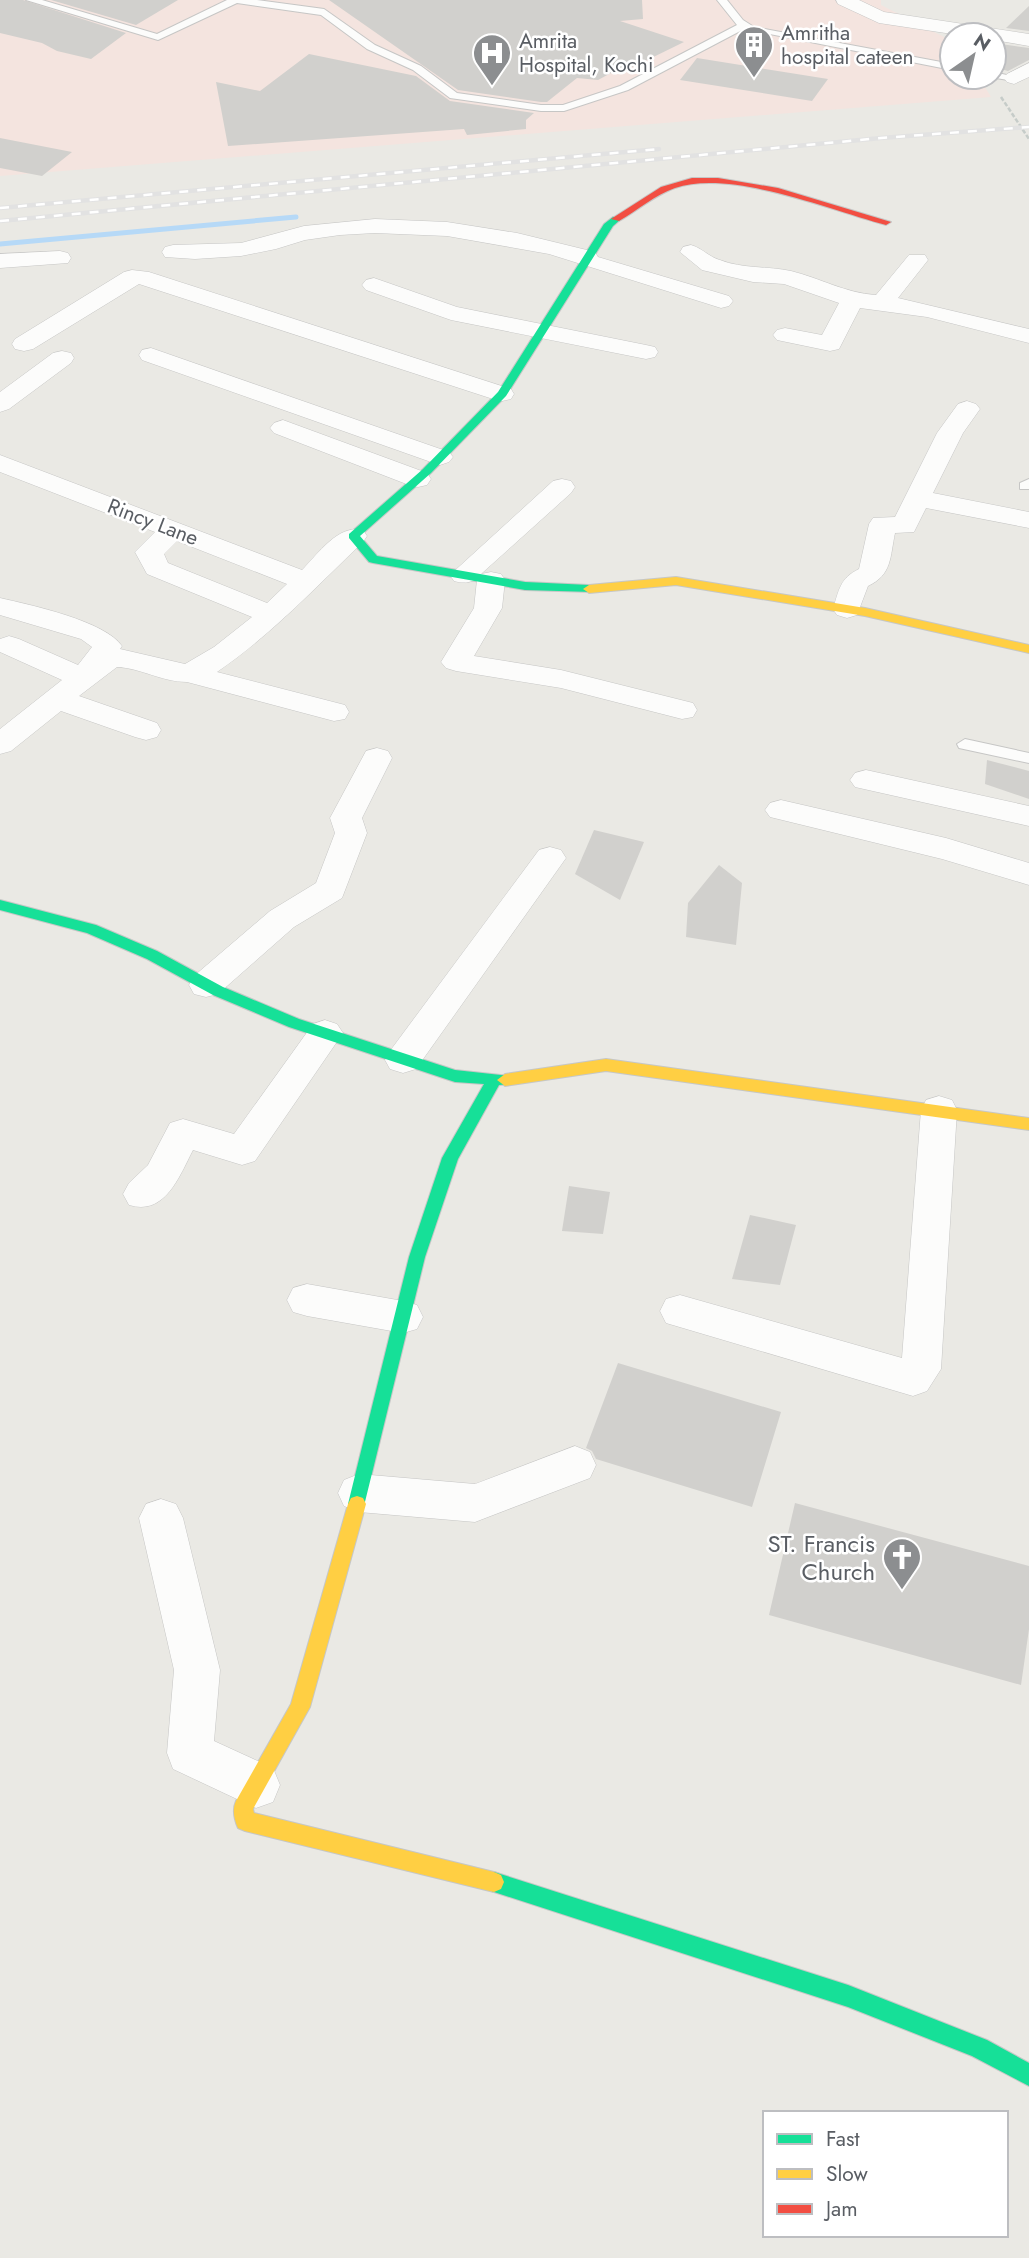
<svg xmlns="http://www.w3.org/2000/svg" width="1029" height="2258" viewBox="0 0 1029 2258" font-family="Jost,sans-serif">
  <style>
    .medical { fill: #f4e4df }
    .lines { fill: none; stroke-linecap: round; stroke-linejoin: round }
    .stream { stroke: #b6d9f7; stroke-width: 5 }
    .building { fill: #d1d0cd }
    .lane-casing { stroke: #c6c6c5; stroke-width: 2 }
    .street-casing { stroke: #c6c6c5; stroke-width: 1 }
    .fast-casing { stroke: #c6c7c6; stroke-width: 2 }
    .slow-casing { stroke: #c6c7c6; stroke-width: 2 }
    .jam-casing { stroke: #c6c7c6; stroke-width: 2 }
    .path { stroke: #c6ccc9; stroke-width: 2.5; stroke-dasharray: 4.5 2; stroke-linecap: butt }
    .lane { fill: #fcfcfb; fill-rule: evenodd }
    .street { fill: #fcfcfb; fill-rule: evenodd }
    .fast { fill: #16e098; fill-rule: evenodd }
    .slow { fill: #ffcf43; fill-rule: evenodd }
    .jam { fill: #f24e42; fill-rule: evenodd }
    .rail-casing { stroke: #e2e2e2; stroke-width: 4.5 }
    .rail { stroke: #fff; stroke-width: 2.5; stroke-dasharray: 9; stroke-linecap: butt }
    .labels { text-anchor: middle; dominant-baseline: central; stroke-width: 5; stroke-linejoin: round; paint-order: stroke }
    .far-poi-label { font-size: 21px; fill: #595d63; stroke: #fff; text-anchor: start }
    .far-street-label { font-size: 21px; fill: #595d63; stroke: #fff }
    .poi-label { font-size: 24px; fill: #595d63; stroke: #fff; text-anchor: end }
  </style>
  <rect width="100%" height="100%" fill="#eae9e4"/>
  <path class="medical" d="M0,0H881V5L952,41V77H979L991,97L0,176Z"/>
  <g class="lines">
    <path class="stream" d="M0,244L296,217"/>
  </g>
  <g class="building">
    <path d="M0,0H23L126,33L91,59L57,51L42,43L0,33Z"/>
    <path d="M51,0H178L136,25Z"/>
    <path d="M329,0H642L643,19L620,21L684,42L633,67L626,65L598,80L577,78L547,102H541L458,90Z"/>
    <path d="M1029,6V31L1006,28Z"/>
    <path d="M994,43L1029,48V60L1008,71L994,67Z"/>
    <path d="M309,54L416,76L450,101L534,113L526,120V129L467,135L464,129L228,146L216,82L260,91Z"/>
    <path d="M697,58L828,79L812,101L680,80Z"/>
    <path d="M0,138L72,152L42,176L0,168Z"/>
    <path d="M987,760L1029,771V799L985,784Z"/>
    <path d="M594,830L644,842L620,900L575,874Z"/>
    <path d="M719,865L742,883L736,945L686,937L688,903Z"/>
    <path d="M569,1186L610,1192L603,1234L562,1231Z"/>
    <path d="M750,1215L796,1225L780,1285L732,1279Z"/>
    <path d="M618,1363L781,1412L752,1507L596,1459L592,1451L586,1448Z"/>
    <path d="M795,1503L1029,1566V1629L1021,1685L769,1615Z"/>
  </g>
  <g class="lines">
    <defs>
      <g id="lane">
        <path d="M26,0H42L157,34L227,0H257L324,9L375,45L421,66L457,93L541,105H563L620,86L737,25L717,0H727L743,20L754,27L952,64V70L744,29L628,90L564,111H541L450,98L413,70L367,49L321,15L237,3L158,40Z"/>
        <path d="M994,72L1019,78L1014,81L990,77H994Z"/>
        <path d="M1029,479V489H1020V483Z"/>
        <path d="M965,739L1029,753V763L959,748L957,744Z"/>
      </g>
      <g id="street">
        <path d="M836,0H859L884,12L1029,34V46L994,40V35H959L879,23L838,4Z"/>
        <path d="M1029,63V77L1014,84L1007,82L1004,78L1007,74Z"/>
        <path d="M375,219L447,222L517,233L595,252L598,257L729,296L733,301L729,306L721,308L549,254L447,236L375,233L340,235L305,240L276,249L241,256L195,259L165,257L162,252L165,247L173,245L241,243L304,226Z"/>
        <path d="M691,245C702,248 709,257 720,260C743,269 768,266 791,271C820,278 845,293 876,295L909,255H925L928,260L898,298L1029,329V343L927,317L860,308L839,349L830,351L777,340L773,335L777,330L785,328L822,335L839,303L784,284L753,282L702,270L680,252L683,247Z"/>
        <path d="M60,251L68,253L71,258L68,263L0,268V254Z"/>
        <path d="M132,270L149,272L511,389L514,394L511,399L502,401L493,399L139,284L33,349L24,351L15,349L12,344L15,339L124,272Z"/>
        <path d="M374,278L457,307L646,345L655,347L658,352L655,357L646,359L451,320L366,290L362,285L366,280Z"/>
        <path d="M151,348L449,452L453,457L449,462L440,465L431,462L142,360L139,355L142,350Z"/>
        <path d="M62,351L71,353L74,358L71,363L9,409L0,412V392L53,353Z"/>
        <path d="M967,401L976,404L980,409L963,433L933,493L1029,512V528L926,508L914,532L895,533C890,557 892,575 868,586L857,615L847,618L837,615L833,609C839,590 840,578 859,569L869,524L873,518L895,517L937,433L958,404Z"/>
        <path d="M283,420L427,473L431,479L427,485L418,487L409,485L274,433L270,428L274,423Z"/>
        <path d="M0,455L302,570C318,554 338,524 363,530L367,536L363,542C316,587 271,635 217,672L345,705L349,712L345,719L334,721L187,682C162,682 141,668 117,667L79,696L157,723L161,730L157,737L146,740L135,737L61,711L11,751L0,754V729L62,680L0,652V639L9,636L19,639L78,665L92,647L81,639L0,615V598C31,605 105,621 122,646L120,649L185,664L214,647L252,617L147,574L135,552L155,532L0,472ZM177,541L287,584L267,603L168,563L164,554Z"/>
        <path d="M562,479L571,481L575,487L571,493L481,574L491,572L501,574L505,580L502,608L474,656L561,670L693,703L697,710L693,717L682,719L561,688L456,671L446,668L441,662L474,608L477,580L481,575C472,583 466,584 454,581L450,575L553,481Z"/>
        <path d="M377,748L388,751L392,758L362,818L367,833L342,898L294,927L218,994L206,997L194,994L189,985L194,976L270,911L316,883L335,833L330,818L366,751Z"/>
        <path d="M866,770L1029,806V826L855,787L850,780L855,773Z"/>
        <path d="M781,800L946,838L1029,863V885L942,859L770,817L765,810L770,803Z"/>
        <path d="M550,847L561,850L566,858L416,1069L403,1073L390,1069L385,1060L390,1051L539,850Z"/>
        <path d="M325,1020L337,1024L343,1033L255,1161L242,1165L193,1150C179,1177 165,1216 129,1205L123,1194L129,1183L148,1165L170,1123L183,1119L234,1134L313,1024Z"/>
        <path d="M939,1096L952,1100L957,1110L941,1369L927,1391L913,1396L666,1323L660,1311L666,1299L680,1295L902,1358L921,1110L926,1100Z"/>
        <path d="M307,1284L403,1301L417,1305L423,1317L417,1329L403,1333L307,1316L293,1312L287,1300L293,1288Z"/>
        <path d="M575,1446L590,1452L596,1465L590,1478L475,1522L359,1512L344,1506L338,1493L344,1480L359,1474L475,1484Z"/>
        <path d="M161,1499L176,1504L183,1518L220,1670L214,1741L273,1768L280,1785L273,1802L256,1808L173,1769L167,1753L174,1670L139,1518L146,1504Z"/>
      </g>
      <g id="fast">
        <path d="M613,217L621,219L613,226L506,396L431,473L360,536L377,556L525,582L589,585L595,589L593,592L525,590L373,563L369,562L349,538V534L423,469L498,392L604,224Z"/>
        <path d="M0,900L96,925L157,951L223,987L299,1019L455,1070L510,1076L513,1080L510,1084L499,1085L458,1159L425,1257L363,1510L357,1512L351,1510L348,1504L409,1257L442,1158L484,1084L455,1082L289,1027L213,995L147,959L87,933L0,910Z"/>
        <path d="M494,1872L848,1985L987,2040L1029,2063V2086L972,2056L848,2007L494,1892L487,1889L484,1882L487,1875Z"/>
      </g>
      <g id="slow">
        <path d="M676,577L865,608L1029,645V653L865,616L676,585L589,593L583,589L589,585Z"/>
        <path d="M606,1059L1029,1118V1130L606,1071L505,1086L497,1080L505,1074Z"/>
        <path d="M357,1496L363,1498L366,1504L310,1707L253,1809L254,1813L494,1872L501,1875L504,1882L501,1889L494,1892L245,1831L238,1828C234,1819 232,1810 236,1801L291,1704L348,1504L351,1498Z"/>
      </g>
      <path id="jam" d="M692,178H718L778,188L891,222L886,225C830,210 731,169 675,188C655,195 638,210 619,221L611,219L661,187Z"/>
    </defs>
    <use href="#lane" class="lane-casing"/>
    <use href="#street" class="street-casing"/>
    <use href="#fast" class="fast-casing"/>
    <use href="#slow" class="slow-casing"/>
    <use href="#jam" class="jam-casing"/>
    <path class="path" d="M1001,97L1029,139"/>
    <use href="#lane" class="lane"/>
    <use href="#street" class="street"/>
    <use href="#fast" class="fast"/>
    <use href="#slow" class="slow"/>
    <use href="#jam" class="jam"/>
    <defs>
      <g id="rail">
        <path d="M0,208L659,149"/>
        <path d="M0,221L881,138L1029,127"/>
      </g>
    </defs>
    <use href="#rail" class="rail-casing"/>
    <use href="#rail" class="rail"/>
  </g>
  <defs>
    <symbol id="building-pin" viewBox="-11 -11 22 30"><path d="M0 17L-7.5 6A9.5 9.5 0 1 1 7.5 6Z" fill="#8c8e90" stroke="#fff"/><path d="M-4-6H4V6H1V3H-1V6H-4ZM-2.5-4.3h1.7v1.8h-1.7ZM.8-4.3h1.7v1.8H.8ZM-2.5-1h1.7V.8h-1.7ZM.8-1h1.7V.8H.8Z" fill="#fff"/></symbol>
    <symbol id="hospital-pin" viewBox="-11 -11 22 30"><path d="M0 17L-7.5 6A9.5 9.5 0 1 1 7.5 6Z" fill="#8c8e90" stroke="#fff"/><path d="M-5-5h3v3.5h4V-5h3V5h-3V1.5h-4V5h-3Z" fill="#fff"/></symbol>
    <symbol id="church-pin" viewBox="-11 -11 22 30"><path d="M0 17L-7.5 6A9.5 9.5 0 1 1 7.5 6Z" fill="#8c8e90" stroke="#fff"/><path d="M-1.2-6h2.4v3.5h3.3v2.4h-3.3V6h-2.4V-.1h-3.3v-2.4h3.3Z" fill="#fff"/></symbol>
  </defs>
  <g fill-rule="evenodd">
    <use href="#building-pin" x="732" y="23" width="44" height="60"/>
    <use href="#hospital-pin" x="470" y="31" width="44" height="60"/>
    <use href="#church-pin" x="880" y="1535" width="44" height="60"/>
  </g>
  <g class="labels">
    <g class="far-poi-label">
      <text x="781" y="33">Amritha<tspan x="781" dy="24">hospital cateen</tspan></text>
      <text x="519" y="41">Amrita<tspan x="519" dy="24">Hospital, Kochi</tspan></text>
    </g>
    <g class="far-street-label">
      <text transform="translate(153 522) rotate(21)">Rincy Lane</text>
    </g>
    <g class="poi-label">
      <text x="875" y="1543">ST. Francis<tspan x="875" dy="28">Church</tspan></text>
    </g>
  </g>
  <rect x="763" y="2111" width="245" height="126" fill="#ffffff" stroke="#bdbec1" stroke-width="2"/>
  <rect x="777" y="2134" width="35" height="10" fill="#16e098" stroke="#bdbec1" stroke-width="2"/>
  <text x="826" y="2146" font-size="21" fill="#595d63">Fast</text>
  <rect x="777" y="2169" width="35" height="10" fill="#ffcf43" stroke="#bdbec1" stroke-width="2"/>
  <text x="826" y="2181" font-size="21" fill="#595d63">Slow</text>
  <rect x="777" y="2204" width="35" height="10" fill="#f24e42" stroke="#bdbec1" stroke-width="2"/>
  <text x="826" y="2216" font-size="21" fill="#595d63">Jam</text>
  <g transform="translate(973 56) rotate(34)"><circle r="33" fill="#ffffff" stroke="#bdbec1" stroke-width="2"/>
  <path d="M0-5L12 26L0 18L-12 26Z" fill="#8c8e90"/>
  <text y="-10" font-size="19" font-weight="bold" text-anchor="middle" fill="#595d63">N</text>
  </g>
</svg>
